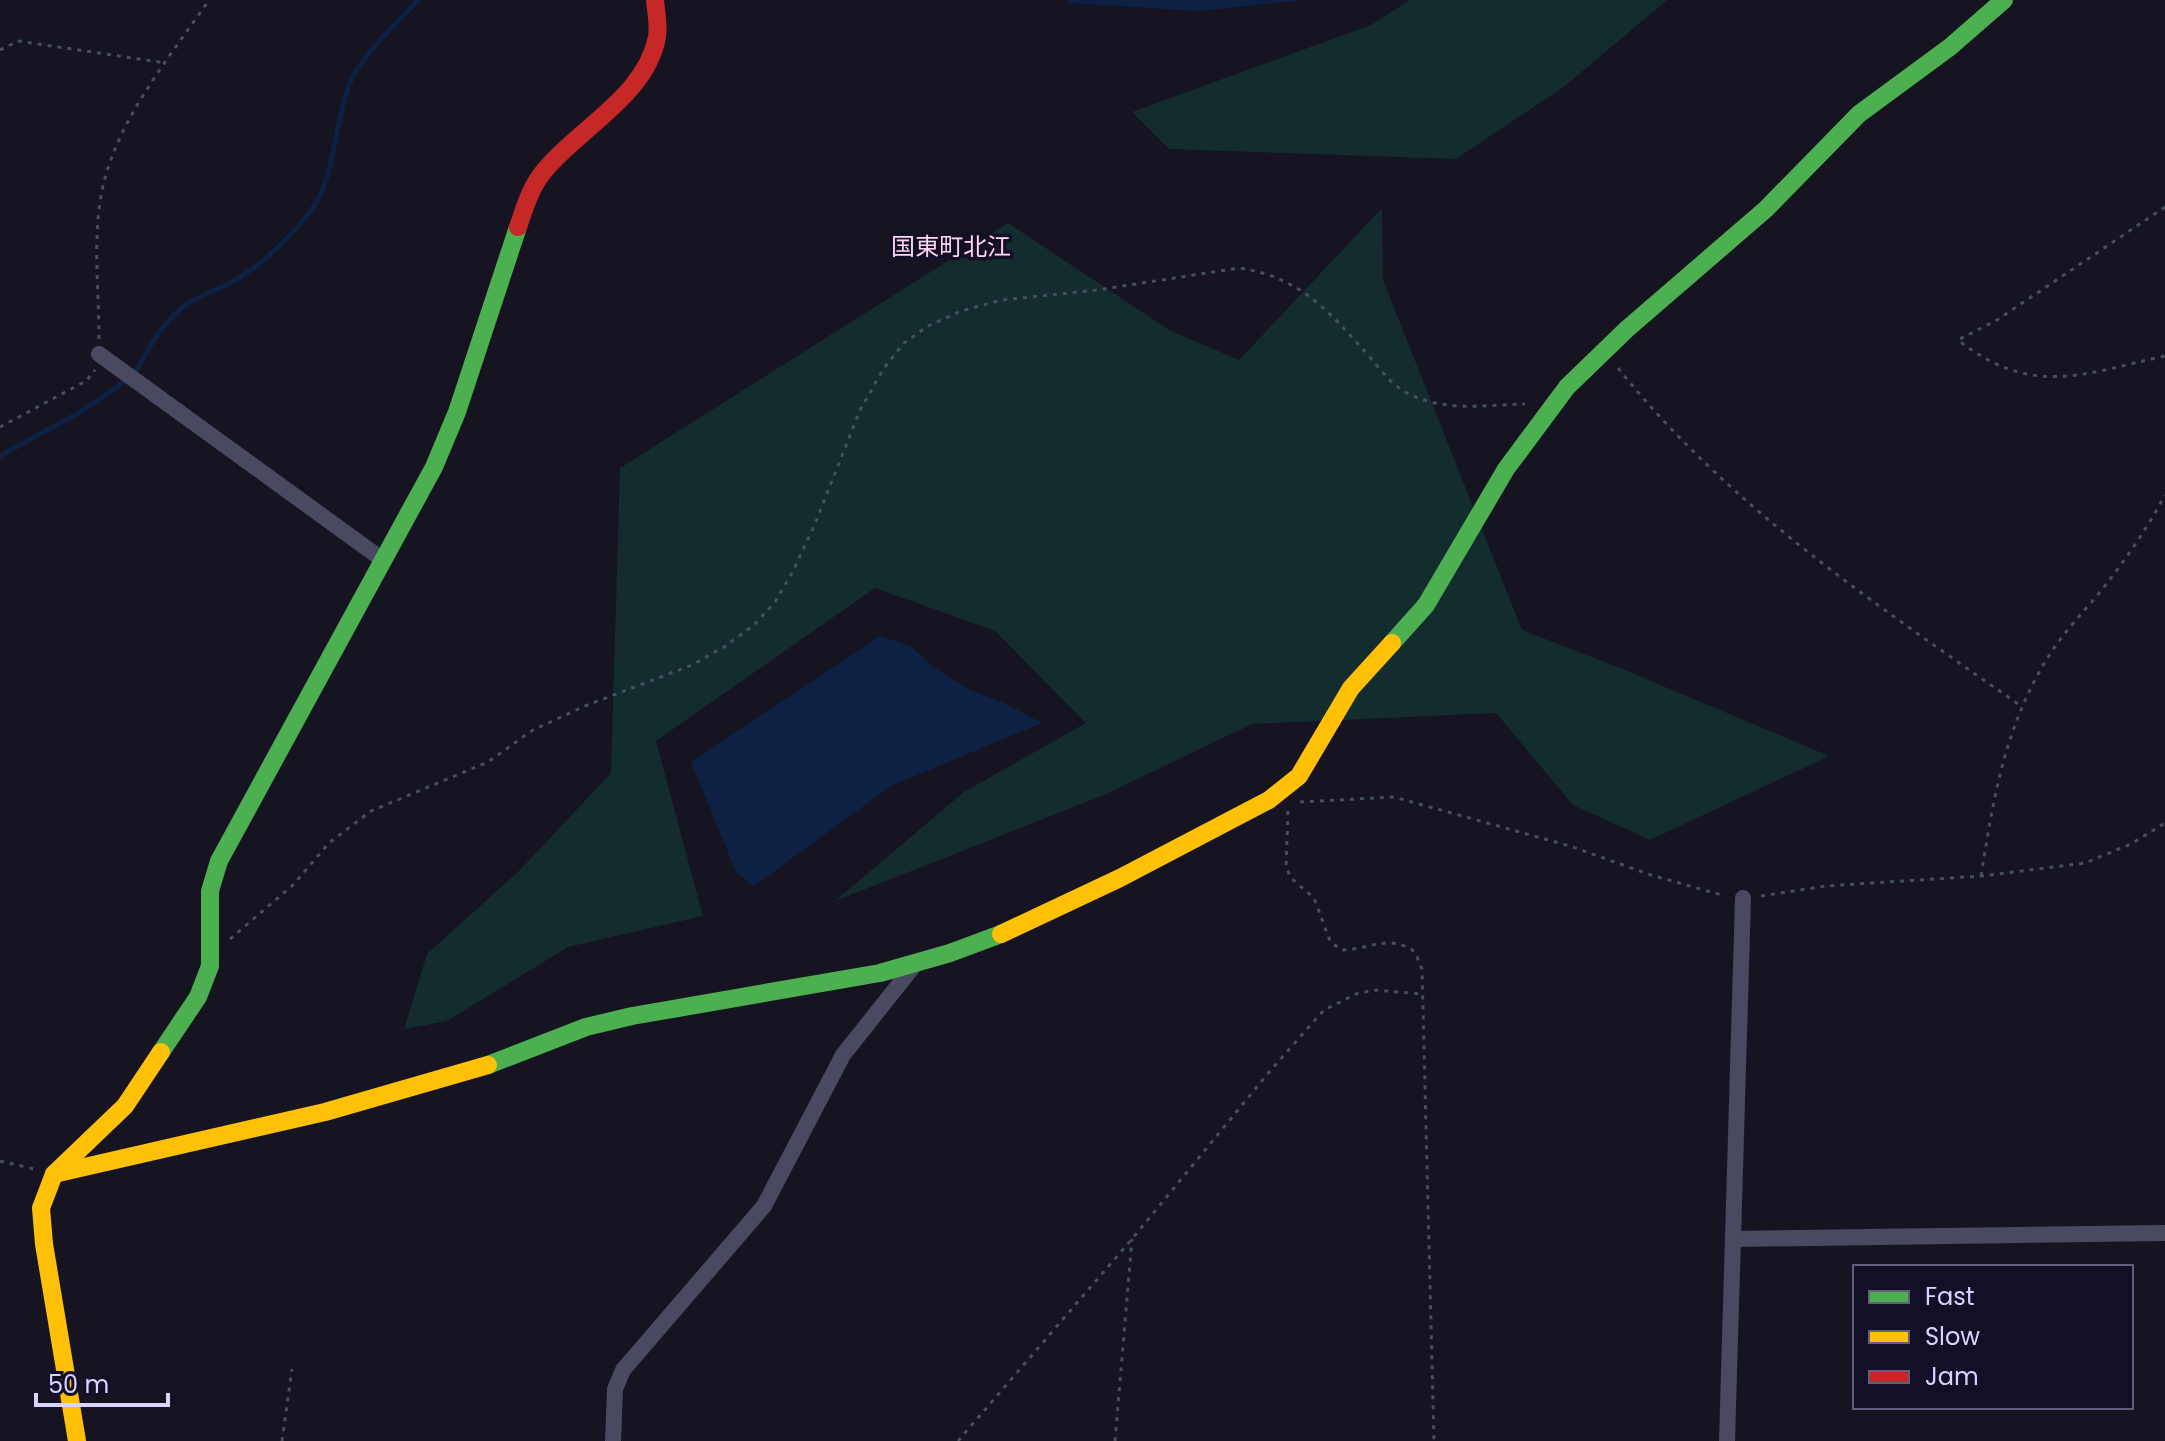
<svg xmlns="http://www.w3.org/2000/svg" width="2165" height="1441" viewBox="0 0 2165 1441" font-family="Poppins,'Noto Sans JP',sans-serif">
  <style>
    .green { fill: #132c2d }
    .water { fill: #0d2144 }
    .lines { fill: none; stroke-linecap: round; stroke-linejoin: round }
    .stream { stroke: #0d2144; stroke-width: 5 }
    .path { stroke: #44505f; stroke-width: 3; stroke-dasharray: 4 6; stroke-linecap: butt }
    .street { stroke: #4a4962; stroke-width: 16 }
    .fast { stroke: #4caf50; stroke-width: 18 }
    .slow { stroke: #ffc107; stroke-width: 18 }
    .jam { stroke: #c62828; stroke-width: 18 }
    .labels { text-anchor: middle; dominant-baseline: central; stroke-width: 7; stroke-linejoin: round; paint-order: stroke }
    .quarter-label { font-size: 24px; fill: #ffd6f0; stroke: #130f26 }
  </style>
  <rect width="100%" height="100%" fill="#161421"/>
  <g class="green">
    <path d="M1410,0H1667L1565,86L1456,159L1169,149L1132,112L1371,25Z"/>
    <path d="M1382,208L1383,280L1522,630L1620,668L1829,756L1650,840L1573,805L1496,713L1252,724L1104,795L835,901L964,792L1086,723L995,631L875,588L656,741L703,916L568,947L447,1021L404,1029L427,954L519,871L611,773L620,468L1008,223L1169,330L1239,360Z"/>
  </g>
  <g class="water">
    <path d="M1069,0H1301L1200,11L1069,3Z"/>
    <path d="M880,636L912,647L933,667L972,691L1002,702L1042,723L891,786L754,886L736,872L691,762Z"/>
  </g>
  <g class="lines">
    <g class="stream">
      <path d="M134,374C147,351 160,327 180,309C196,295 220,290 239,278C264,262 287,240 306,217C338,180 332,122 352,79C364,52 398,23 418,0"/>
      <path d="M0,456L82,411L127,380"/>
    </g>
    <g class="path">
      <path d="M0,50L18,41L166,63"/>
      <path d="M2165,207L1997,320L1958,340C2032,398 2082,374 2165,356"/>
      <path d="M99,339C99,290 92,234 103,186C119,117 170,57 209,0"/>
      <path d="M1618,368C1729,507 1878,606 2021,706"/>
      <path d="M0,427L86,381L95,370"/>
      <path d="M1300,802L1394,797L1570,846L1651,875L1725,896"/>
      <path d="M1288,811L1286,867L1291,878L1314,898L1330,941L1341,950C1369,950 1389,933 1415,952L1422,969L1434,1441"/>
      <path d="M1981,876C1994,795 2005,725 2050,654C2065,630 2086,610 2104,587C2126,559 2148,527 2165,495"/>
      <path d="M1761,896L1826,886L1981,876L2085,863L2131,844L2165,823"/>
      <path d="M230,939L293,885L329,843L371,811L488,762L533,730L585,706L692,665L724,647L754,625L775,602L793,571L815,524L860,410L884,368L904,343L928,326L961,311L1002,300L1097,290L1239,268C1301,277 1329,312 1369,356C1381,370 1392,386 1409,394C1445,412 1487,405 1525,404"/>
      <path d="M0,1161L34,1169"/>
      <path d="M282,1441L292,1369"/>
      <path d="M958,1441L1132,1239L1270,1071L1324,1010L1356,994L1374,990L1422,994"/>
      <path d="M1115,1441L1132,1239"/>
    </g>
    <g class="street">
      <path d="M99,354L383,560"/>
      <path d="M1733,1239L2165,1233"/>
      <path d="M613,1441L615,1389L623,1370L764,1206L843,1055L916,963"/>
      <path d="M1727,1441L1743,898"/>
    </g>
    <g class="fast">
      <path d="M1392,643L1426,605L1506,469L1567,387L1627,329L1766,209L1859,114L1950,47L2004,0"/>
      <path d="M161,1052L198,997L210,966V891L219,861L434,467L457,412L518,227"/>
      <path d="M488,1065L586,1027L632,1016L880,973L950,953L1001,934"/>
    </g>
    <g class="slow">
      <path d="M1001,934L1120,878L1269,800L1299,776L1351,688L1392,643"/>
      <path d="M54,1174L325,1112L488,1065"/>
      <path d="M77,1441L44,1244L41,1208L54,1174L125,1106L161,1052"/>
    </g>
    <path class="jam" d="M518,227C525,207 530,188 544,171C579,128 646,96 657,37C659,25 656,12 655,0"/>
  </g>
  <g class="labels">
    <g class="quarter-label">
      <text x="951" y="246">国東町北江</text>
    </g>
  </g>
  <rect x="1853" y="1265" width="280" height="144" fill="#130f26" stroke="#625e7d" stroke-width="2"/>
  <rect x="1869" y="1291" width="40" height="12" fill="#4caf50" stroke="#625e7d" stroke-width="2"/>
  <text x="1925" y="1305" font-size="24" fill="#d9d4ff">Fast</text>
  <rect x="1869" y="1331" width="40" height="12" fill="#ffc107" stroke="#625e7d" stroke-width="2"/>
  <text x="1925" y="1345" font-size="24" fill="#d9d4ff">Slow</text>
  <rect x="1869" y="1371" width="40" height="12" fill="#c62828" stroke="#625e7d" stroke-width="2"/>
  <text x="1925" y="1385" font-size="24" fill="#d9d4ff">Jam</text>
  <path d="M36 1393v12h132v-12" fill="none" stroke="#d9d4ff" stroke-width="4"/>
  <text x="48" y="1393" font-size="24" fill="#d9d4ff" stroke="#130f26" stroke-width="6" paint-order="stroke">50 m</text>
</svg>
